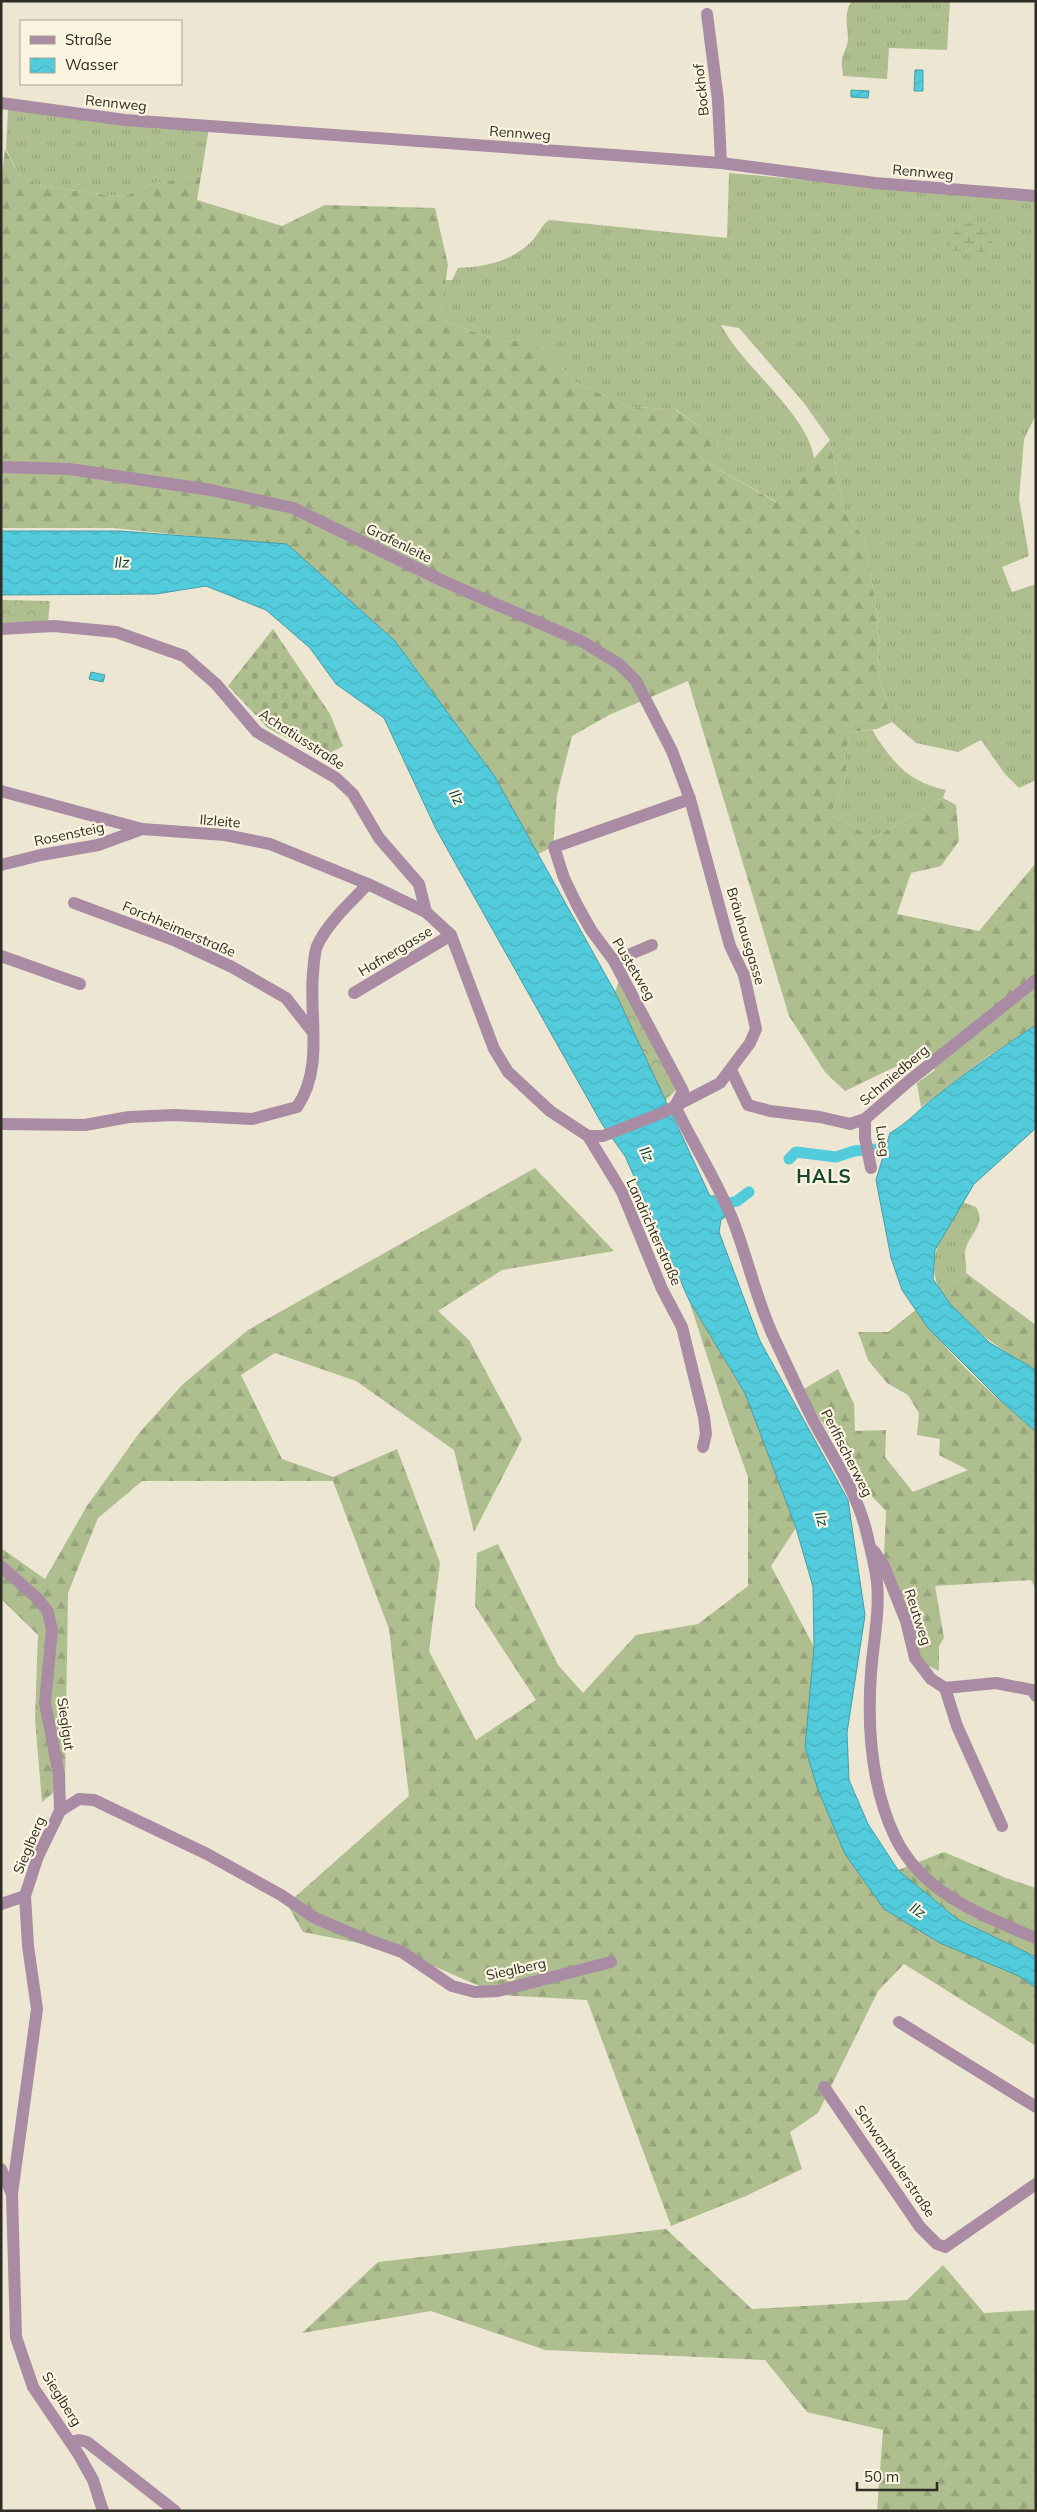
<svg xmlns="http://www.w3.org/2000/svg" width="1037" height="2512" viewBox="0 0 1037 2512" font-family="Mulish,sans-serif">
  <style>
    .grass { fill: url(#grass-tufts) }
    .forest { fill: url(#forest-firs) }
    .wetland { fill: url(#wetland-marsh) }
    .cemetery { fill: url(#cemetery-stones) }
    .park { fill: url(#park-crowns) }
    .water { fill: url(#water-waves); stroke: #489ca5 }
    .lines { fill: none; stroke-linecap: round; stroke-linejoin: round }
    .canal { stroke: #52ccdc; stroke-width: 11 }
    .minor { stroke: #a98ba3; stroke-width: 12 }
    .labels { text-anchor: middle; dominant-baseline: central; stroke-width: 4.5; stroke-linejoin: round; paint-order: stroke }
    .street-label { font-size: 14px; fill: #2f2c25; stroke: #faf4e0 }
    .water-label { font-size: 15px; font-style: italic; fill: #013c43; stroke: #faf4e0 }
    .district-label { font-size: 19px; font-weight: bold; letter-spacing: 1px; fill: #154635; stroke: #faf4e0 }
  </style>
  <defs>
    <pattern id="grass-tufts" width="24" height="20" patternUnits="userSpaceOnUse" patternTransform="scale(1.25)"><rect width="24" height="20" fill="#aebe8f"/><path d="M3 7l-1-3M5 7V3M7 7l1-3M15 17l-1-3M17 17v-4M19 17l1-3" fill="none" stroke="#96a37b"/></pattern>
    <pattern id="forest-firs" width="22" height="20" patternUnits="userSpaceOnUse" patternTransform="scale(1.25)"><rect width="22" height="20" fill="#aebe8f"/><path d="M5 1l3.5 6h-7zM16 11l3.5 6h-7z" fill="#96a37b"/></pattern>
    <pattern id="wetland-marsh" width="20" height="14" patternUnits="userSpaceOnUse" patternTransform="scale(1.25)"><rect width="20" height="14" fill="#aebe8f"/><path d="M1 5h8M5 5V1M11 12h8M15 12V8" fill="none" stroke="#96a37b"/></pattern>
    <pattern id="cemetery-stones" width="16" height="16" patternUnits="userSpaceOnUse" patternTransform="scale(1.25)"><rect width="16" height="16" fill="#aebe8f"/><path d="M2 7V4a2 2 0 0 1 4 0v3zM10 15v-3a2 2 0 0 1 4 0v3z" fill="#96a37b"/></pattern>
    <pattern id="park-crowns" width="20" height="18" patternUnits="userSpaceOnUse" patternTransform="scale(1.25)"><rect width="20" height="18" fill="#aebe8f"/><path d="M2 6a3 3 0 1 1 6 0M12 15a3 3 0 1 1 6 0" fill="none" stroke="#96a37b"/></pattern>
    <pattern id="water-waves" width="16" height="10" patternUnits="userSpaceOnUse" patternTransform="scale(1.25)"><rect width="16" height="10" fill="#52ccdc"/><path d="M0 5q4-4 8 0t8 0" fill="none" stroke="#48afbd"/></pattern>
  </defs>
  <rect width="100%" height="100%" fill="#ede6d3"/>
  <g class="grass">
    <path d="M852,1H950L947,50L889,48L887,79L843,76C843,71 841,64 842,60C843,53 847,48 848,40C848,25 843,14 852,1Z"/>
    <path d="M8,109L209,128L201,176L154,183L123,197L40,186L19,175L6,149Z"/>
    <path d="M729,173L1036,200V415L1024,439L1019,499L1029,556L1002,567L1012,592L1036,584V780L1019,788L1005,774L981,740L958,752L916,743L892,722L878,672L879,624L864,537L844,512L830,440L804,403L739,328L721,325C727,335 733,345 741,354C761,379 813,427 814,460L777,502L699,458L717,441L676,409L629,407L577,383L532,338L503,342L449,323L441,308L445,280H452L458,268C484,267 510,262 530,243C538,236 541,224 550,220L727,238Z"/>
    <path d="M872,730C892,762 908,782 946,790L943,798L874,838L833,816V808L846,778V750L851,732Z"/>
    <path d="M963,1202L976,1207C988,1226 966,1235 965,1254C965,1260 967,1266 966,1273L941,1292C922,1258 946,1231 963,1202Z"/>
  </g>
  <g class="forest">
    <path d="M5,149L19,175L40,186L123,197L154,183L201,176L197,200L282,226L325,205L435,208L448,265L441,308L449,323L503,342L532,338L577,383L629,407L675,409L718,441L699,458L776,502L830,440L844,512L864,537L879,624L878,672L892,722L877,729L851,732L846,750V778L833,808V816L874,838L943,798L956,805L959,841L941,866L911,873L897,914L979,931L1036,863V1025L987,1057L921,1107L917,1083L935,1070L924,1053L845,1091L825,1072L789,1016L688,681L609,715L572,736L557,795L553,846L535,856L490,770L395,641L288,546L113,528H1V184Z"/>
    <path d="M535,1168L614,1251L502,1270L438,1311L469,1340L522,1439L474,1532L454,1450L356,1381L275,1353L241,1375L282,1459L333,1477L397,1449L440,1563L429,1651L476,1740L536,1700L475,1606L477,1553L498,1544L558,1665L583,1693L636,1635L698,1624L748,1586V1477L729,1424L689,1300L745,1393L796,1528L771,1566L814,1647L805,1747L845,1854L1036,1988V2046L904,1964L878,1991L818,2113L790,2132L802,2169L746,2196L671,2226L587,2000L500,1995L399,1951L303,1932L287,1904L409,1796L389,1629L333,1481H142L98,1518L68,1593L65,1783L42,1802L35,1719L38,1635L1,1599V1548L45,1579L87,1506L140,1432L183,1384L248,1330Z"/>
    <path d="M966,1273L1036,1325V1370C998,1348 967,1328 941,1292Z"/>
    <path d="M917,1309C943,1352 998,1399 1036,1432V1589L1031,1580L935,1586L944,1638L939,1646V1671L921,1662L884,1556L886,1511L862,1486L802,1390L838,1369L854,1404L855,1431L886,1430L885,1457L913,1492L968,1470L939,1455L940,1439L917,1435L919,1413L908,1395L887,1383L868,1360L858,1332H888Z"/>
    <path d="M944,1852L1006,1878L1036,1888V1957L957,1919L898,1870Z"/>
    <path d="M666,2229L752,2309L907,2300L943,2265L984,2313L1036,2310V2511H877L883,2430L807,2412L765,2360L545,2350L431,2311L302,2333L378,2262Z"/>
  </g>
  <path class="wetland" d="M969,223L984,225L993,236V252L951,251V236L961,226Z"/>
  <path class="cemetery" d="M273,629L330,714L343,746L322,757L268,728L228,686Z"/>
  <g class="park">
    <path d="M1,600L50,601L48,622L1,623Z"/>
    <path d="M621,975L676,1090L665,1101L615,992Z"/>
  </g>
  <g class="water">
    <path d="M915,70H923V91H914Z"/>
    <path d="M851,90L869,91L868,98L851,97Z"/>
    <path d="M1,531H121L287,544L395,641L495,777L615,992L710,1196H721L729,1214L721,1220L719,1232L760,1341L848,1500L865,1615L847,1733L849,1780L868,1824L898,1870L957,1919L1036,1957V1988L1019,1976L940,1943L884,1909L845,1854L817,1787L805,1747L814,1647L813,1587L796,1528L745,1393L689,1300L625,1156L602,1124L436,829L384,718L336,684L310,648L266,610L206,586L156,594L1,595Z"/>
    <path d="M91,672L105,675L103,682L89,679Z"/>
    <path d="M1036,1025V1128L974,1184L935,1250L933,1279L951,1305L990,1343L1036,1370V1432L1001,1401L928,1328L902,1290L891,1258L876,1180L890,1133C908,1123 919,1109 935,1097C968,1071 1001,1048 1036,1025Z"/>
  </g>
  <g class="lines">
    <g class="canal">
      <path d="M789,1159L796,1152L836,1157L854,1151L900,1147"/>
      <path d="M719,1206L737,1201L749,1192"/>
    </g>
    <g class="minor">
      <path d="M707,14L718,100L721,163"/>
      <path d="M1,103L125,120L628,156L721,163L875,183L1036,196"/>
      <path d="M1,467L69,469L211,490L293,508L445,582L583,642L619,664L636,681L672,751L690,799L730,946L744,975L756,1029L750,1043L720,1083L662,1113L603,1136H588"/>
      <path d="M1,629L54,626L116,632L184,656L216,684L257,732L336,778L353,794L379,838L419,884L426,912"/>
      <path d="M1,791L142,829L225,835L270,844L368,884L426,912L451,935L494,1049L508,1072L550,1111L588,1136L622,1192L662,1289L682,1327L704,1417L706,1434L703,1447"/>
      <path d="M1,865L41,855L98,845L142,829"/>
      <path d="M74,903L176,941L232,967L286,998L312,1031"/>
      <path d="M1,956L80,984"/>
      <path d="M614,961L652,945"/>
      <path d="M354,993L451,935"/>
      <path d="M731,1070L748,1105L770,1111L820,1117L850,1124L865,1119L910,1080L1036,980"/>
      <path d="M675,1106C693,1144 716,1179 732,1218C748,1258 756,1300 775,1340C788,1367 800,1395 814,1422C833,1457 856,1491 866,1530C870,1547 875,1565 877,1582C880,1612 873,1643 871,1673C867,1729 871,1786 895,1837C923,1894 981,1915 1036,1938"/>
      <path d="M675,1106L683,1091L614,961L591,930L577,905L564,878L554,847L690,799"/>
      <path d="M865,1119V1138L871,1168"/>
      <path d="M1,1124L85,1125L129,1117L175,1115L252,1119L297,1107C324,1068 309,1017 313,973C314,964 314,954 317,946C328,922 351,902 368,884"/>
      <path d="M874,1551L884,1566L906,1621L915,1658L931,1679L945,1688L996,1683L1032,1690L1036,1696"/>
      <path d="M1,1566L39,1600L48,1612L52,1630L45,1703L59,1775L60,1811"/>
      <path d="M945,1688L957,1726L1002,1826"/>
      <path d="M1,1904L25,1896"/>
      <path d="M899,2022L1036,2107"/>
      <path d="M824,2087L920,2227L937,2244L945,2247L1036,2184"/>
      <path d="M1,2169L12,2194"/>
      <path d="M71,2442L79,2440L87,2442L175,2511"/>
      <path d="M103,2511L93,2480L79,2455L33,2387L16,2337L12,2194L37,2009L28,1946L25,1896L38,1856L60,1811L79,1799L94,1800L207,1854L281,1895L315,1918L360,1937L402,1952L452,1986L475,1992L498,1991L611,1962"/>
    </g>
  </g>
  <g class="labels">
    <g class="street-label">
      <text transform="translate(701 90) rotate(-96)">Bockhof</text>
      <text transform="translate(116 103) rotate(6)">Rennweg</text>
      <text transform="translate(520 133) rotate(4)">Rennweg</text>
      <text transform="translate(923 172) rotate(5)">Rennweg</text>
      <text transform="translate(399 543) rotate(26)">Grafenleite</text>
      <text transform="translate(302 739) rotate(33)">Achatiusstraße</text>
      <text transform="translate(220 821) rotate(5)">Ilzleite</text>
      <text transform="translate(69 834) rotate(-12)">Rosensteig</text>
      <text transform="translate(179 929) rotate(23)">Forchheimerstraße</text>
      <text transform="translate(746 936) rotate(73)">Bräuhausgasse</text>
      <text transform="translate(395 951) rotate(-31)">Hafnergasse</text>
      <text transform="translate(634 969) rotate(59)">Pustetweg</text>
      <text transform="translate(894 1075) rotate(-40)">Schmiedberg</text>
      <text transform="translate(883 1141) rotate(83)">Lueg</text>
      <text transform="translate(654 1232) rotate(66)">Landrichterstraße</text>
      <text transform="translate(847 1453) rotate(63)">Perlfischerweg</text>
      <text transform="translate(918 1617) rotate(72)">Reutweg</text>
      <text transform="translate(66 1724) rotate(82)">Sieglgut</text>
      <text transform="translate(29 1845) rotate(-67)">Sieglberg</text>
      <text transform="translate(516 1969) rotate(-12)">Sieglberg</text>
      <text transform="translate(895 2161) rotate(56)">Schwanthalerstraße</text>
      <text transform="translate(62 2399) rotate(58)">Sieglberg</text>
    </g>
    <g class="water-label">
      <text transform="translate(122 562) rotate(-1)">Ilz</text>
      <text transform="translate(457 797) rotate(62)">Ilz</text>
      <text transform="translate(647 1154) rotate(63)">Ilz</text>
      <text transform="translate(822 1519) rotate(74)">Ilz</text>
      <text transform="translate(918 1910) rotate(33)">Ilz</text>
    </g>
    <g class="district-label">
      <text x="824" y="1176">HALS</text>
    </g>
  </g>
  <rect width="1037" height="2512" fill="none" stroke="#2f2c25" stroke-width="5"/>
  <rect x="20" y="20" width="162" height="65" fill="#faf4e0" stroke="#a9a495"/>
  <rect x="30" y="36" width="25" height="8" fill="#a98ba3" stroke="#a9a495"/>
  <text x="65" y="45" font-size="15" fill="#2f2c25">Straße</text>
  <rect x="30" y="58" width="25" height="15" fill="url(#water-waves)" stroke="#a9a495"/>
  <text x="65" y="70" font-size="15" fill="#2f2c25">Wasser</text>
  <path d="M857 2482v8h80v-8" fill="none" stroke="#2f2c25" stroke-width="2.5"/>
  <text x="864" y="2482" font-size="15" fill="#2f2c25" stroke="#faf4e0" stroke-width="4" paint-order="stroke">50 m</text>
</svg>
